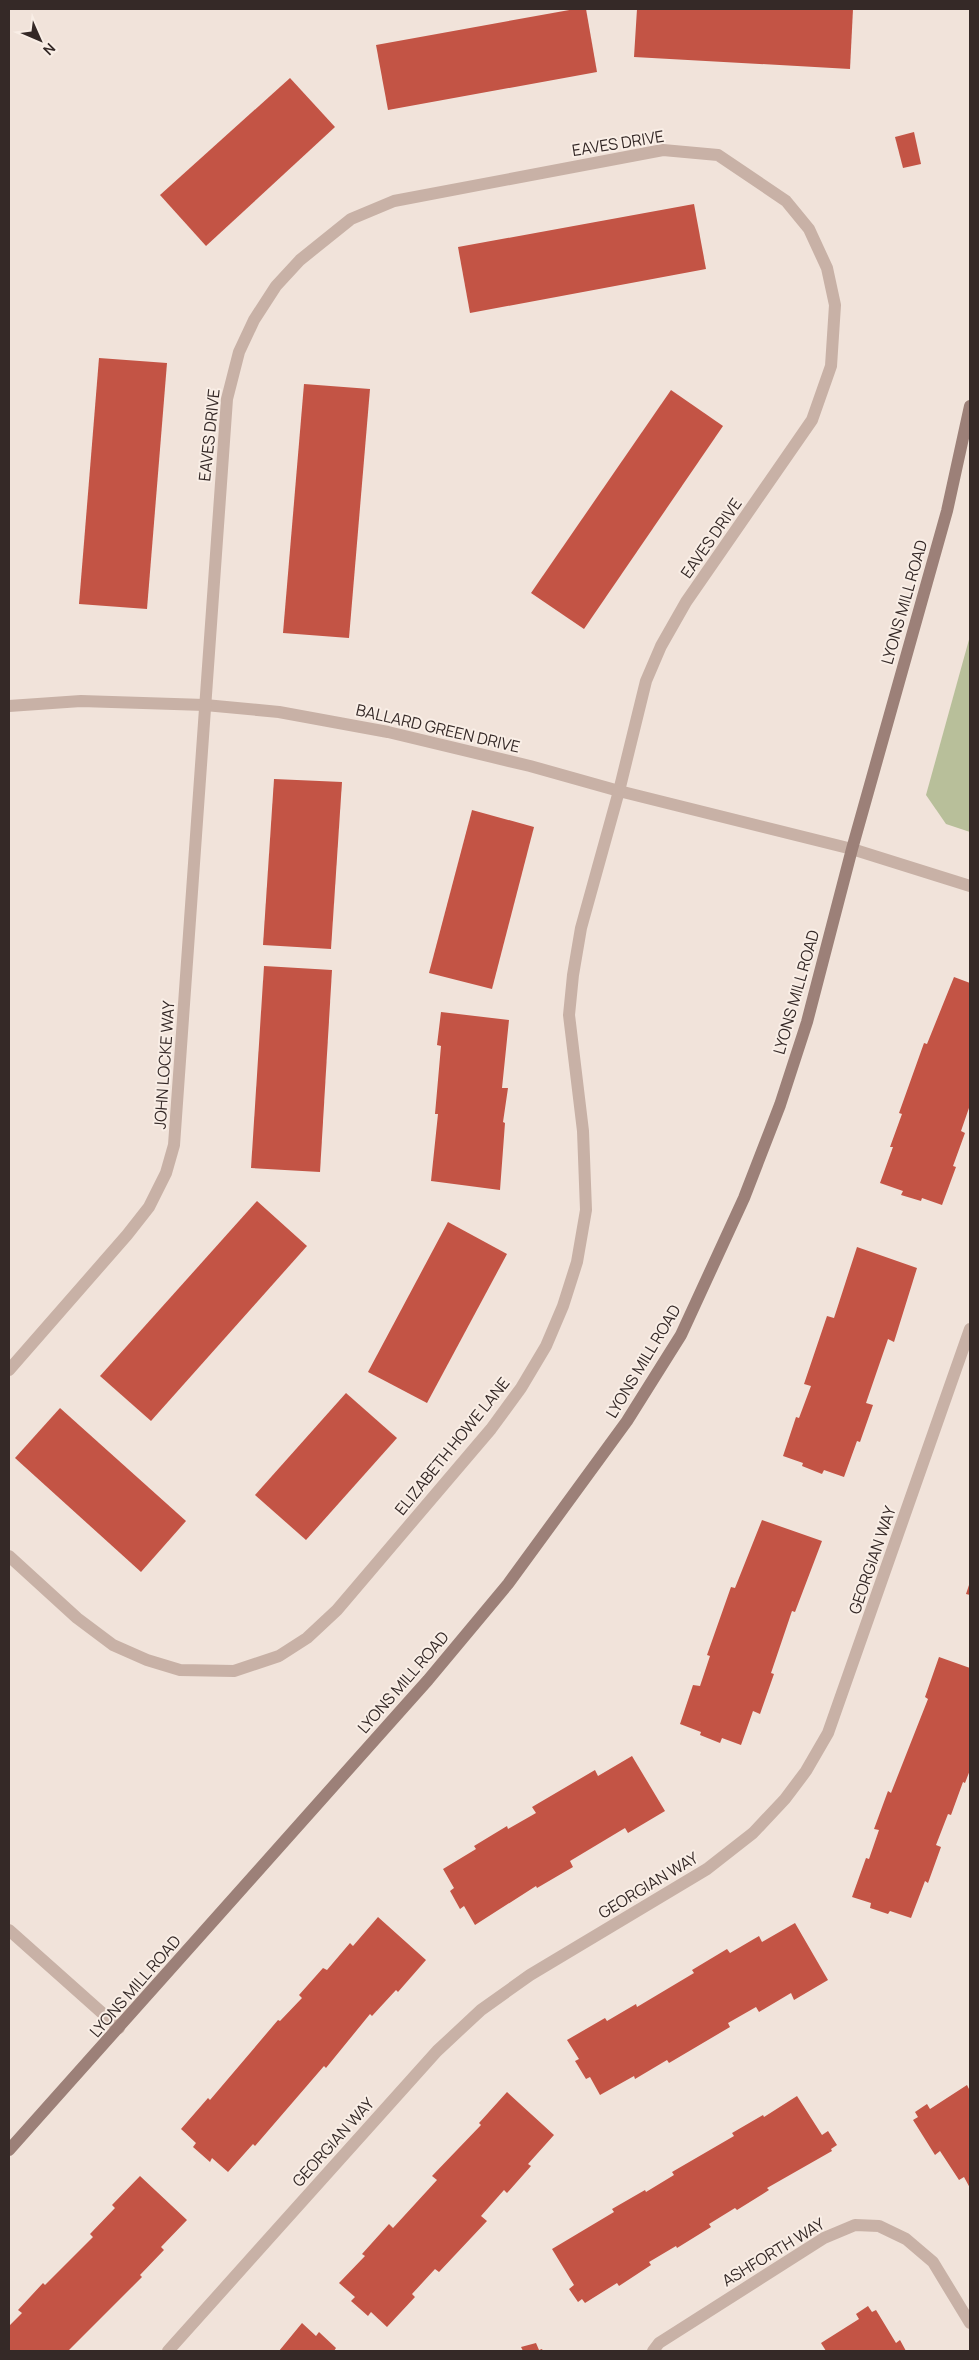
<svg xmlns="http://www.w3.org/2000/svg" width="979" height="2360" viewBox="0 0 979 2360" font-family="Manrope,sans-serif">
  <style>
    .green { fill: #b8bf9a }
    .building { fill: #c35445 }
    .lines { fill: none; stroke-linecap: round; stroke-linejoin: round }
    .street { stroke: #c8b1a6; stroke-width: 12 }
    .secondary { stroke: #9c8078; stroke-width: 12 }
    .labels { text-anchor: middle; dominant-baseline: central; stroke-width: 4; stroke-linejoin: round; paint-order: stroke }
    .street-label { font-size: 16px; fill: #352927; stroke: #f9eee6 }
  </style>
  <rect width="100%" height="100%" fill="#f1e3da"/>
  <path class="green" d="M970,636V832L946,824L926,795Z"/>
  <g class="building">
    <path d="M575,9H586L597,72L388,110L376,45Z"/>
    <path d="M637,9H853L850,69L634,57Z"/>
    <path d="M290,78L335,127L206,246L160,195Z"/>
    <path d="M914,132L921,164L903,168L895,137Z"/>
    <path d="M694,204L706,269L470,313L458,247Z"/>
    <path d="M99,358L167,363L147,609L79,604Z"/>
    <path d="M304,384L370,389L349,638L283,633Z"/>
    <path d="M671,390L723,426L584,629L531,593Z"/>
    <path d="M274,779L342,782L331,949L263,945Z"/>
    <path d="M472,810L534,827L492,989L429,973Z"/>
    <path d="M264,966L332,970L320,1172L251,1168Z"/>
    <path d="M954,977L970,983V1105L961,1131L965,1133L953,1166L956,1167L942,1205L922,1198L921,1201L901,1195L903,1191L880,1183L893,1147H890L902,1114L899,1113L924,1043L927,1044Z"/>
    <path d="M441,1012L509,1020L502,1088H508L503,1122L505,1123L500,1190L431,1181L438,1114H435L441,1046L437,1045Z"/>
    <path d="M257,1201L307,1246L151,1421L100,1376Z"/>
    <path d="M448,1222L507,1254L427,1403L368,1372Z"/>
    <path d="M857,1247L917,1268L894,1342L888,1339L866,1403L873,1405L860,1442L857,1441L844,1477L824,1470L822,1474L802,1466L803,1463L783,1456L796,1417L799,1418L811,1386L804,1384L827,1316L834,1318Z"/>
    <path d="M346,1393L397,1438L306,1540L255,1495Z"/>
    <path d="M60,1408L186,1521L141,1572L15,1458Z"/>
    <path d="M762,1520L822,1541L795,1612L792,1611L771,1673L774,1674L760,1714L753,1711L741,1745L722,1738L720,1743L700,1735L701,1732L680,1724L693,1685L700,1686L710,1656L707,1655L731,1587L735,1588Z"/>
    <path d="M970,1582V1595L966,1594Z"/>
    <path d="M939,1657L970,1668V1770L965,1783L963,1782L951,1815L948,1814L936,1845L941,1847L928,1883L925,1881L911,1918L890,1911L888,1914L870,1908L871,1903L852,1897L866,1858L869,1859L879,1830L874,1829L888,1791L891,1793L928,1699L925,1697Z"/>
    <path d="M632,1756L665,1811L628,1833L625,1828L570,1861L573,1867L537,1888L536,1886L475,1925L464,1906L460,1909L450,1891L454,1888L443,1869L476,1849L474,1846L507,1826L508,1829L536,1813L532,1807L595,1770L598,1776Z"/>
    <path d="M378,1917L426,1960L398,1992L396,1990L372,2016L370,2014L326,2068L324,2066L255,2146L253,2144L228,2172L212,2158L210,2162L193,2147L196,2143L181,2129L208,2098L210,2100L278,2020L280,2021L302,1998L299,1995L323,1968L327,1970L350,1943L353,1946Z"/>
    <path d="M795,1923L828,1980L794,2000L791,1993L759,2012L756,2007L728,2023L730,2027L669,2063L667,2060L635,2079L634,2076L600,2095L590,2077L586,2079L575,2061L579,2059L567,2040L605,2018L607,2021L636,2004L637,2007L694,1973L692,1970L727,1949L730,1953L759,1936L762,1942Z"/>
    <path d="M967,2085L970,2091V2188L964,2177L959,2180L940,2151L935,2155L913,2120L918,2117L915,2112L927,2104L930,2109Z"/>
    <path d="M507,2092L554,2135L528,2164L531,2166L507,2193L504,2190L481,2216L487,2221L439,2272L435,2269L412,2294L415,2297L387,2327L371,2312L368,2316L351,2301L355,2297L339,2283L365,2256L362,2254L389,2224L393,2228L437,2180L432,2176L481,2125L479,2123Z"/>
    <path d="M797,2096L822,2135L828,2131L837,2145L831,2149L832,2151L767,2188L769,2190L737,2210L735,2208L709,2224L711,2227L677,2248L676,2246L649,2262L651,2265L619,2286L617,2283L585,2303L582,2299L578,2302L569,2289L574,2285L552,2249L614,2212L612,2209L645,2190L646,2192L674,2175L672,2172L734,2136L732,2133L763,2115L764,2117Z"/>
    <path d="M140,2176L187,2220L161,2247L164,2250L140,2275L142,2277L68,2351H9V2326L22,2313L18,2310L43,2283L45,2285L93,2237L90,2234L115,2208L112,2205Z"/>
    <path d="M868,2306L872,2312L876,2310L896,2343L900,2340L906,2351H826L821,2343L859,2319L856,2314Z"/>
    <path d="M302,2323L316,2336L319,2332L336,2348L334,2351H279Z"/>
    <path d="M536,2343L539,2350L542,2349L543,2351H523L521,2347Z"/>
  </g>
  <g class="lines">
    <g class="street">
      <path d="M9,706L81,701L205,705L279,712L388,732L530,766L619,791L852,849L970,886"/>
      <path d="M9,1370L127,1235L149,1207L166,1173L174,1145L227,399L239,352L254,320L276,286L300,260L351,219L394,201L663,150L718,155L786,201L809,229L827,268L835,305L831,366L812,420L686,602L661,646L646,681L619,791L581,928L573,975L569,1015L583,1131L586,1210L577,1262L563,1306L546,1346L521,1388L491,1429L337,1610L307,1638L279,1656L234,1671L180,1670L147,1660L113,1645L77,1618L9,1556"/>
      <path d="M9,1930L119,2028"/>
      <path d="M168,2351L437,2051L481,2010L530,1975L707,1869L753,1833L785,1799L806,1771L828,1733L970,1329"/>
      <path d="M653,2351L659,2343L824,2238L855,2225L879,2226L906,2239L933,2262L970,2323"/>
    </g>
    <path class="secondary" d="M9,2150L428,1680L508,1584L627,1421L681,1335L744,1198L780,1105L807,1022L852,849L947,511L970,406"/>
  </g>
  <g class="labels">
    <g class="street-label">
      <text transform="translate(618 143) rotate(-9)">EAVES DRIVE</text>
      <text transform="translate(209 435) rotate(-84)">EAVES DRIVE</text>
      <text transform="translate(711 538) rotate(-55)">EAVES DRIVE</text>
      <text transform="translate(904 602) rotate(-74)">LYONS MILL ROAD</text>
      <text transform="translate(438 728) rotate(13)">BALLARD GREEN DRIVE</text>
      <text transform="translate(796 992) rotate(-74)">LYONS MILL ROAD</text>
      <text transform="translate(164 1065) rotate(-86)">JOHN LOCKE WAY</text>
      <text transform="translate(643 1361) rotate(-59)">LYONS MILL ROAD</text>
      <text transform="translate(452 1446) rotate(-51)">ELIZABETH HOWE LANE</text>
      <text transform="translate(872 1560) rotate(-71)">GEORGIAN WAY</text>
      <text transform="translate(403 1682) rotate(-49)">LYONS MILL ROAD</text>
      <text transform="translate(648 1885) rotate(-31)">GEORGIAN WAY</text>
      <text transform="translate(135 1986) rotate(-49)">LYONS MILL ROAD</text>
      <text transform="translate(333 2142) rotate(-48)">GEORGIAN WAY</text>
      <text transform="translate(773 2252) rotate(-31)">ASHFORTH WAY</text>
    </g>
  </g>
  <rect width="979" height="2360" fill="none" stroke="#352927" stroke-width="20"/>
  <g transform="translate(40 40) rotate(135)" stroke="#f9eee6" stroke-width="4" paint-order="stroke">
  <path d="M0-4L9 19L0 12L-9 19Z" fill="#352927"/>
  <text y="-8" font-size="14" font-weight="bold" text-anchor="middle" fill="#352927">N</text>
  </g>
</svg>
